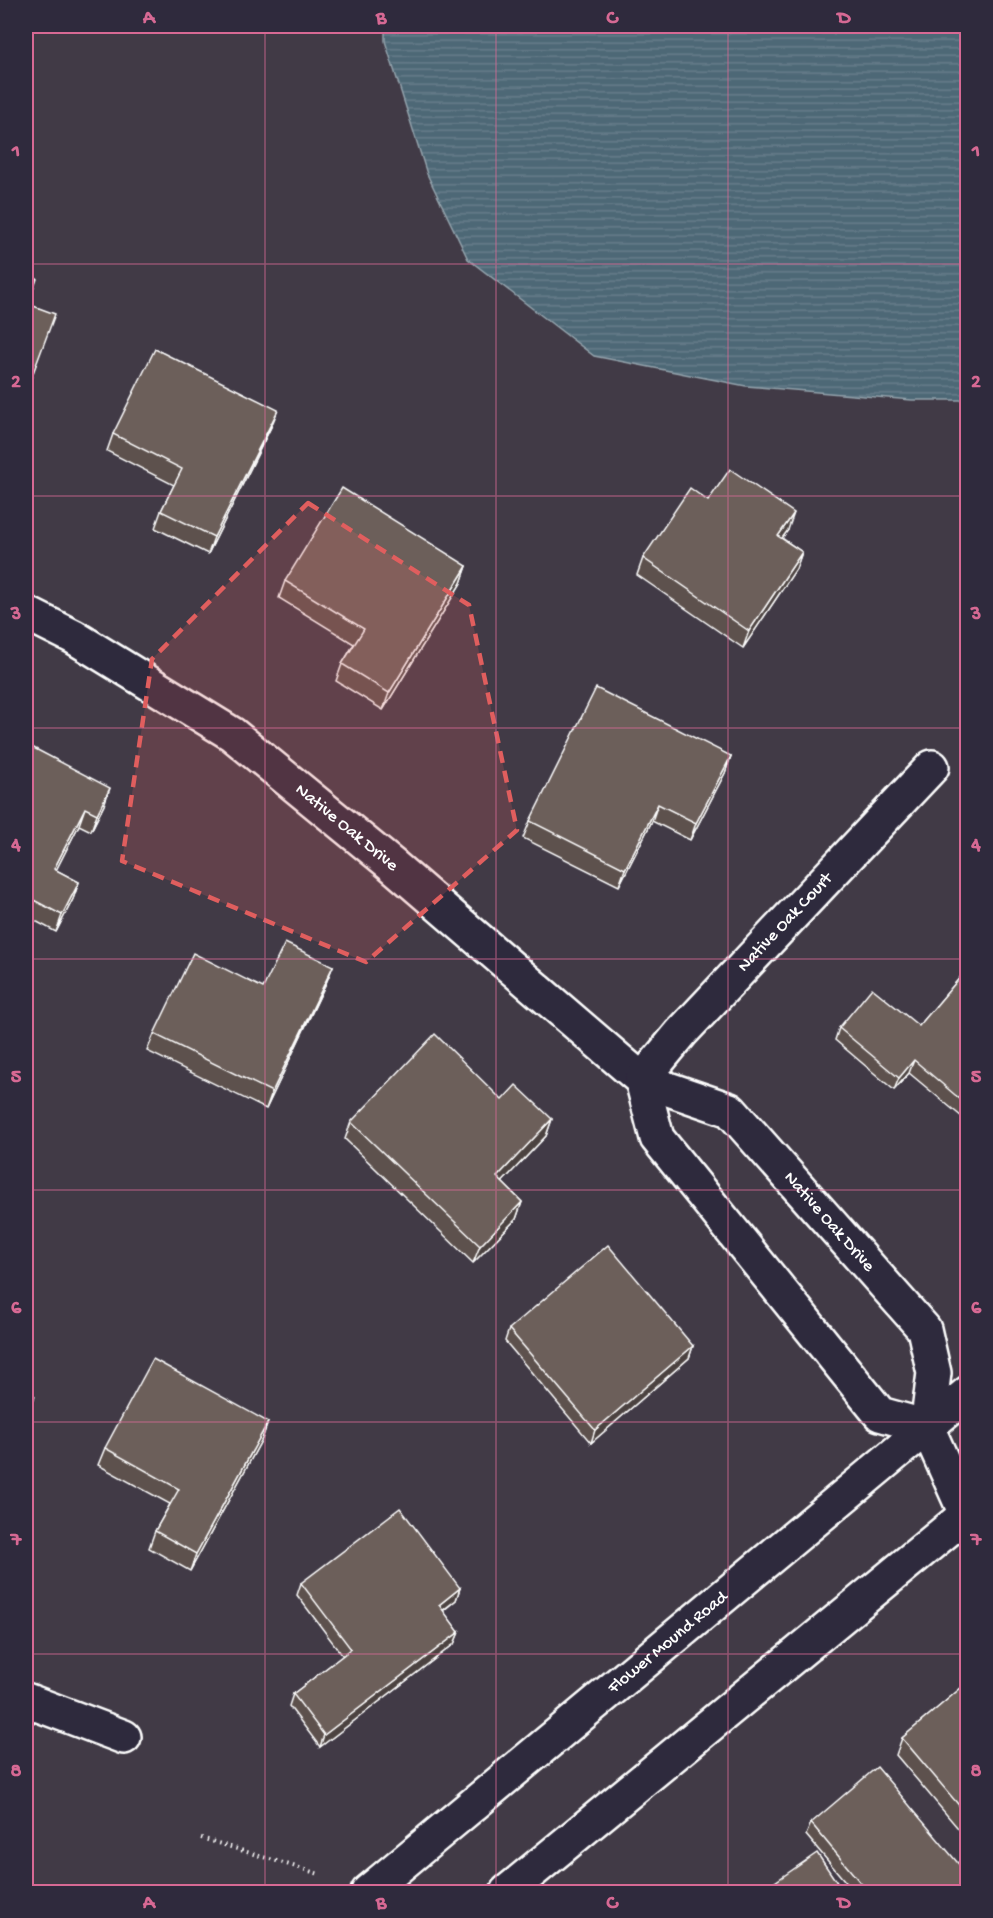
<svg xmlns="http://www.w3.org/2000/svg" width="993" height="1918" viewBox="0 0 993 1918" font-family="'Gochi Hand',sans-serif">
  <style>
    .water { fill: url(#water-rules); stroke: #94a4ad; stroke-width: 1.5 }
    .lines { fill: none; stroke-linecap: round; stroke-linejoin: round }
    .minor-casing { stroke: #fff; stroke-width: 38 }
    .major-casing { stroke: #fff; stroke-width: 38 }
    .path { stroke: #fff; stroke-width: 4; stroke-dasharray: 1.5 4.5; stroke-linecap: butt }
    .minor { stroke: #2f2a3d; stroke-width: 33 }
    .major { stroke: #2f2a3d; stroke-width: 33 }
    .wall { fill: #5d514d; stroke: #fff; stroke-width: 1.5 }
    .shaded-wall { fill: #4c423f; stroke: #fff; stroke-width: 1.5 }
    .building { fill: #6c5e5a; stroke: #fff; stroke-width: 1.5 }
    .marked { fill: #e05e5e; fill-opacity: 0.2; stroke: #e05e5e; stroke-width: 4.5; stroke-dasharray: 12 8; stroke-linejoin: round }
    .grid { fill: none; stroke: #d76994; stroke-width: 1.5; stroke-opacity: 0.55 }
    .labels { text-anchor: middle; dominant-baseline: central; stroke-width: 6; stroke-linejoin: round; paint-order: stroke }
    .street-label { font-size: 18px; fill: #fff; stroke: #2f2a3d }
    .neatline { fill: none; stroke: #d76994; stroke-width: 2 }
    .grid-label { font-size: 20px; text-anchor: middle; font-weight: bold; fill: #d76994 }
  </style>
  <defs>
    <pattern id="water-rules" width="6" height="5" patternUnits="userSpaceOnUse" patternTransform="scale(1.5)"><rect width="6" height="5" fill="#4d6776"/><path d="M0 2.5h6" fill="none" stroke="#687e8b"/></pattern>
  </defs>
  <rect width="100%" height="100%" fill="#413a46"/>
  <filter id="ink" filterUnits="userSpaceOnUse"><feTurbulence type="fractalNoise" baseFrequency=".0167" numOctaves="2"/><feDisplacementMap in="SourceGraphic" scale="12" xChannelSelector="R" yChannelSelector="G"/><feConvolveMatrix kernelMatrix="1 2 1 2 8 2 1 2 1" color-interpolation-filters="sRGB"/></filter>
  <g filter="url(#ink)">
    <path class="water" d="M385,26H967V400H912L746,386L594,356L468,259L427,174L385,41Z"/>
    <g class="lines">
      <defs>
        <g id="minor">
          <path id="s1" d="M26,613L74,637L232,734L391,864L642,1080L730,1110L924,1329L934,1373L927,1427L966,1514L968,1527"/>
          <path d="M642,1080L657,1138L880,1414L927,1427"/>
          <path id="s2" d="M642,1080L681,1033L932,767"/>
          <path d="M26,1700L124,1737"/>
        </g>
        <g id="major">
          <path id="s3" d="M368,1892L968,1393"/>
          <path d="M507,1892L968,1513"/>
        </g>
      </defs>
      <use href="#minor" class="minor-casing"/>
      <use href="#major" class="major-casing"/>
      <path class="path" d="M201,1838L319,1874"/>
      <use href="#minor" class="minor"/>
      <use href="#major" class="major"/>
    </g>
    <g class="wall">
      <path d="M271,427L208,554L155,528L161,511L174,485L107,451L113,434Z"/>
      <path d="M708,501L788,530L782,538L802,552L796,569L743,648L637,575L643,558Z"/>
      <path d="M467,566L461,583L383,710L336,681L342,664L354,644L279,598L285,581Z"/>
      <path d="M26,744L104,805L91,831L79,825L56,870L79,882L73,899L56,932L26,916Z"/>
      <path d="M731,756L725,773L690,840L652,821L619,886L523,838L530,821Z"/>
      <path d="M333,966L326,983L266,1109L147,1051L154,1034Z"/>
      <path d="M968,968V1122L909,1073L894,1090L835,1040L839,1028L919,1026Z"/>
      <path d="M502,1100L552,1119L546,1136L502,1182L522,1202L516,1219L473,1263L345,1139L351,1122Z"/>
      <path d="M509,1329L693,1346L689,1358L591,1443L505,1341Z"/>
      <path d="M268,1422L262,1439L190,1571L149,1548L155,1531L170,1504L98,1465L105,1448Z"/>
      <path d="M301,1583L460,1588L456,1600L443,1611L459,1632L454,1644L320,1747L289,1706L293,1694L343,1656L297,1595Z"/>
      <path d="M968,1682V1840L896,1755L902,1738Z"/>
      <path d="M811,1823L968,1893H855L806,1835Z"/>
    </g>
    <g class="shaded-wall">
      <path d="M278,410L271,427L208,554L214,537Z"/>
      <path d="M794,513L788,530L771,553L778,536Z"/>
      <path d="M802,552L796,569L743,648L749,631Z"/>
      <path d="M467,566L461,583L383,710L389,693Z"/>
      <path d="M731,756L725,773L690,840L696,823Z"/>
      <path d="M110,788L104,805L91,831L97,814Z"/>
      <path d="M658,804L652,821L619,886L625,869Z"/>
      <path d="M85,808L79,825L48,886L54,869Z"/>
      <path d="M79,882L73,899L56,932L62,915Z"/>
      <path d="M333,966L326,983L266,1109L272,1092Z"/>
      <path d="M914,1060L909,1073L894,1090L899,1078Z"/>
      <path d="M552,1119L546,1136L491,1194L497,1177Z"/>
      <path d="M522,1202L516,1219L473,1263L480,1246Z"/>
      <path d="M693,1346L689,1358L591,1443L595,1430Z"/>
      <path d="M35,1396L28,1413L26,1419V1414Z"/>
      <path d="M268,1422L262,1439L190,1571L196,1554Z"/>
      <path d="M460,1588L456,1600L434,1617L439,1605Z"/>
      <path d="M459,1632L454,1644L320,1747L324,1735Z"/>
    </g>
    <g class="building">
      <path d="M26,274L37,279L28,304L55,314L26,392Z"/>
      <path d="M155,349L278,410L214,537L161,511L182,469L113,434Z"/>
      <path d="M730,469L794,513L778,536L802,552L749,631L643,558L690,488L708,501Z"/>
      <path d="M342,488L467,566L389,693L342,664L364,629L285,581Z"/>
      <path d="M596,688L731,756L696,823L658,804L625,869L530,821Z"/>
      <path d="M26,744L110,788L97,814L85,808L54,869L79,882L62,915L26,896Z"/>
      <path d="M285,943L333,966L272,1092L154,1034L193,953L263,988Z"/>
      <path d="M968,968V1106L914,1060L899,1078L839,1028L872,988L919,1026Z"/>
      <path d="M435,1034L502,1100L516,1085L552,1119L497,1177L522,1202L480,1246L351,1122Z"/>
      <path d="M608,1245L693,1346L595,1430L509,1329Z"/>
      <path d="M153,1359L268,1422L196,1554L155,1531L179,1489L105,1448Z"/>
      <path d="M26,1392L35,1396L26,1414Z"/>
      <path d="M400,1508L460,1588L439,1605L459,1632L324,1735L293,1694L351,1649L301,1583Z"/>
      <path d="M968,1682V1816L902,1738Z"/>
      <path d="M877,1767L968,1875V1893H869L811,1823Z"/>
      <path d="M817,1853L844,1893H759Z"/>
      <path d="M26,1888L34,1893H26Z"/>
    </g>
  </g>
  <path class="marked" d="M308,503L469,605L517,830L366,962L122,861L152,659Z"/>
  <path class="grid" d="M265,26V1892M496,26V1892M728,26V1892M26,264H968M26,496H968M26,728H968M26,959H968M26,1190H968M26,1422H968M26,1654H968"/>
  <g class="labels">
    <g class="street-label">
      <text stroke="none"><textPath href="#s1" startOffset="387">Native Oak Drive</textPath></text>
      <text stroke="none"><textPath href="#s2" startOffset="213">Native Oak Court</textPath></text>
      <text stroke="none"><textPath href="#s1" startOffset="1018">Native Oak Drive</textPath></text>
      <text stroke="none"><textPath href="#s3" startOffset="390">Flower Mound Road</textPath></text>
    </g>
  </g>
  <rect width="993" height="1918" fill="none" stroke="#2f2a3d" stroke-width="66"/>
  <rect x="33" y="33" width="927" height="1852" class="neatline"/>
  <g class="grid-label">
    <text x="149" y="23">A</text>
    <text x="381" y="23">B</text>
    <text x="612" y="23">C</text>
    <text x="844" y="23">D</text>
    <text x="16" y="156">1</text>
    <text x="976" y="156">1</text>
    <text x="16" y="387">2</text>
    <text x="976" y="387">2</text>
    <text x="16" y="619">3</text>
    <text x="976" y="619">3</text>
    <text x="16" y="850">4</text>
    <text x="976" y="850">4</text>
    <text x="16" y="1082">5</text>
    <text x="976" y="1082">5</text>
    <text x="16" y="1313">6</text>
    <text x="976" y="1313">6</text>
    <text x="16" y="1545">7</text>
    <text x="976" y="1545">7</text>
    <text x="16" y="1776">8</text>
    <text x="976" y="1776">8</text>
    <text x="149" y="1908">A</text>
    <text x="381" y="1908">B</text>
    <text x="612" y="1908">C</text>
    <text x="844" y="1908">D</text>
  </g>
</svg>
